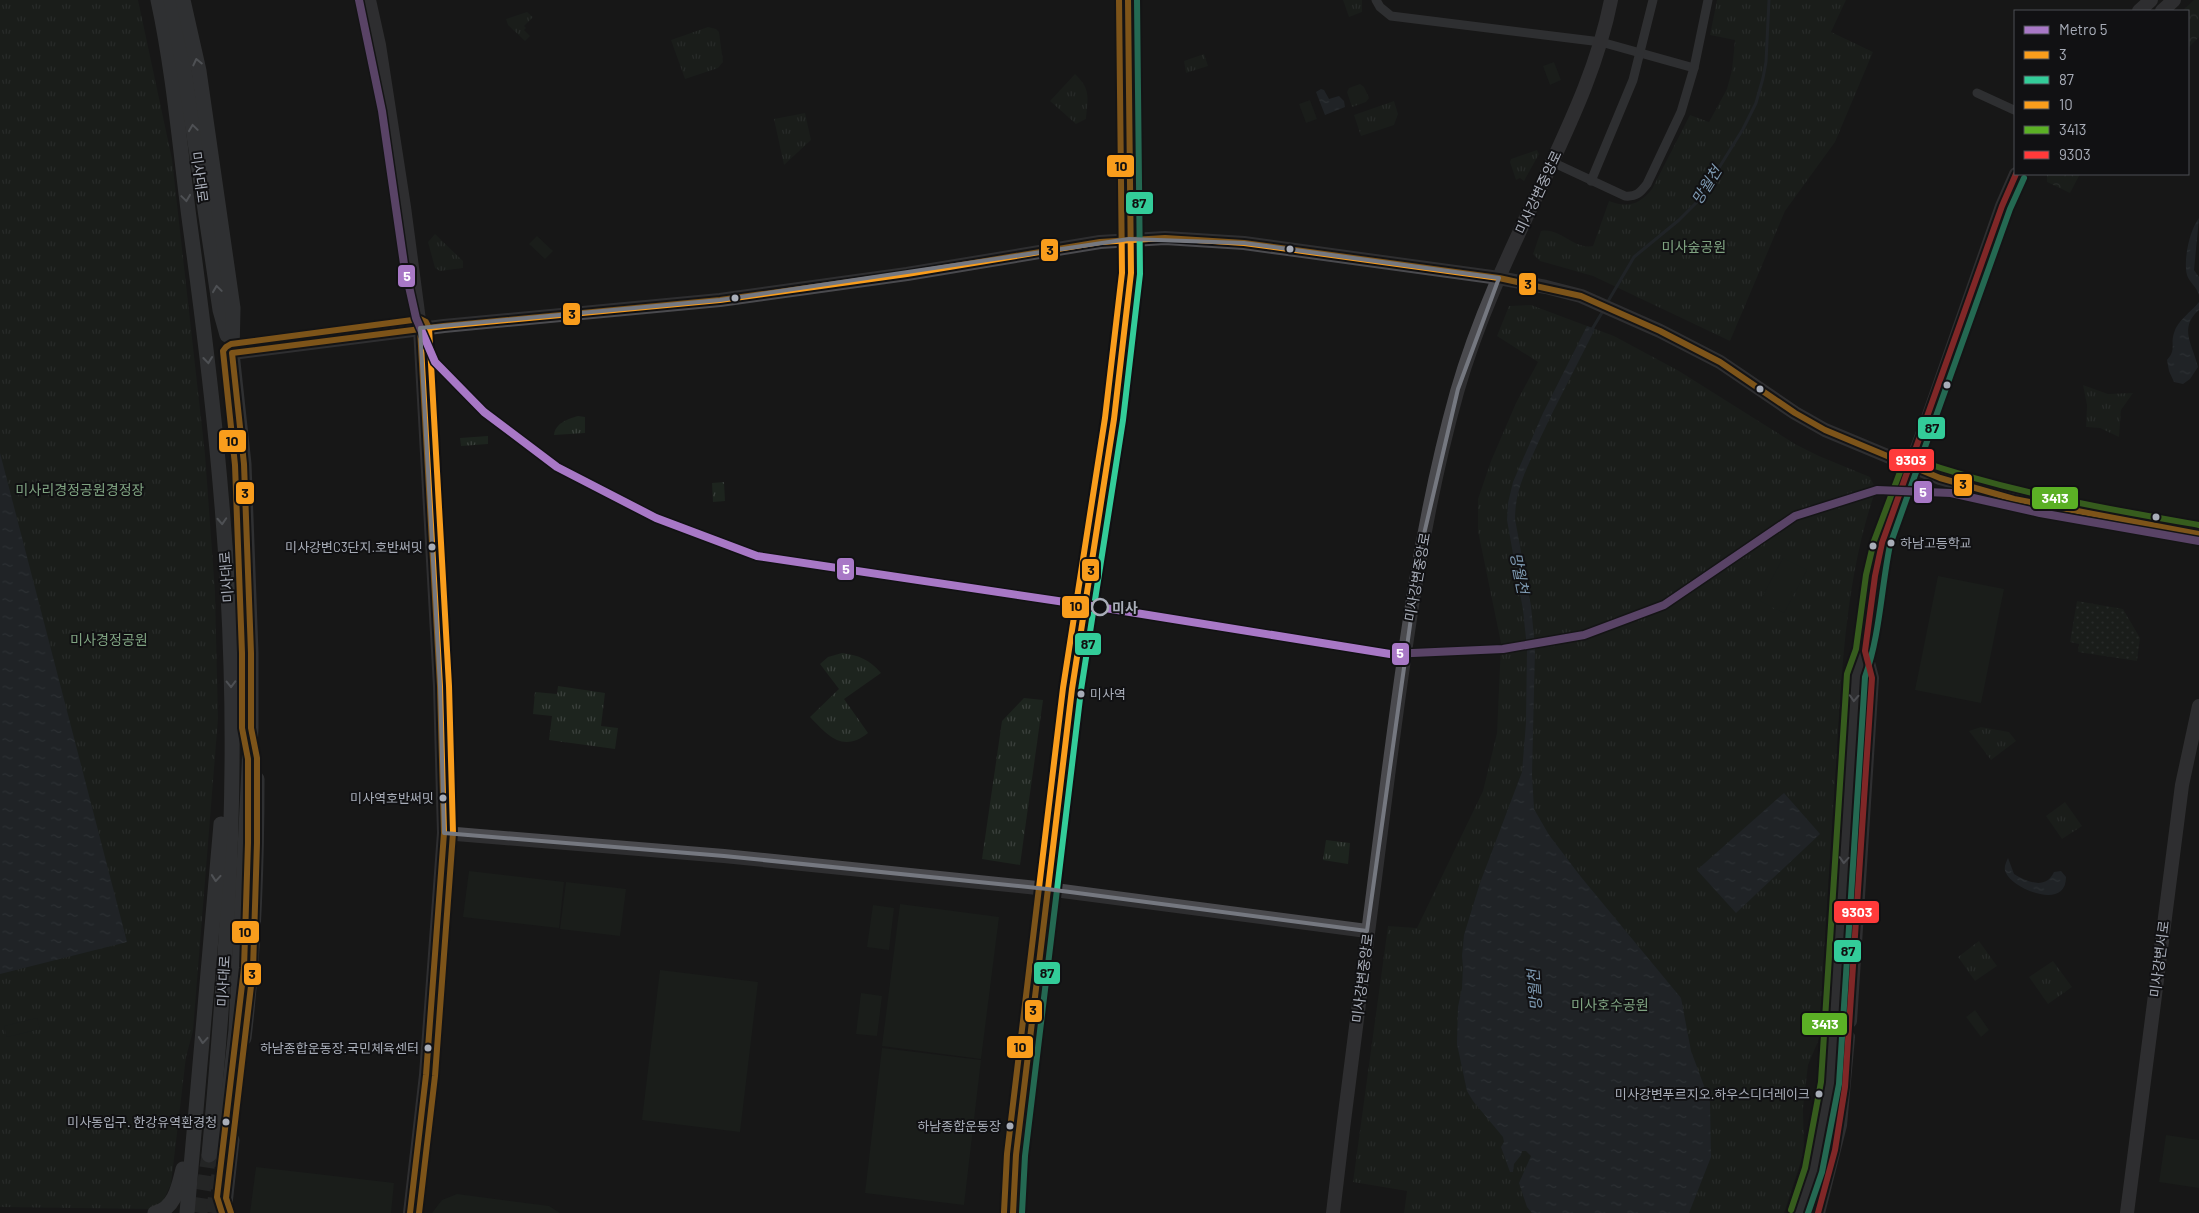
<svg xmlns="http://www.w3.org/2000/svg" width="2199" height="1213" viewBox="0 0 2199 1213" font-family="Barlow,'Noto Sans KR',sans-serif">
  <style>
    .grass { fill: url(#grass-dots) }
    .forest { fill: url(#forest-crowns) }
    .park { fill: url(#park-tufts) }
    .garden { fill: #1d241e }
    .water { fill: url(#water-ripples) }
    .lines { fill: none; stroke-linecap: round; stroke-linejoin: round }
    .stream { stroke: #2a3239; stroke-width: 3 }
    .primary-tunnel { stroke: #343537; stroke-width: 15; stroke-dasharray: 15 8; stroke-linecap: butt }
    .street { stroke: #4b4c50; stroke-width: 9 }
    .secondary { stroke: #4a4a4e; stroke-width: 14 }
    .primary { stroke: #4d4f52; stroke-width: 15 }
    .bus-1-casing { stroke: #111113; stroke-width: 10 }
    .bus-2-casing { stroke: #111113; stroke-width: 10 }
    .bus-3-casing { stroke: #111113; stroke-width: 10 }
    .bus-4-casing { stroke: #111113; stroke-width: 10 }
    .bus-5-casing { stroke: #111113; stroke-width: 10 }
    .bus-1 { stroke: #f99d1c; stroke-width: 6 }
    .bus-2 { stroke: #3c9; stroke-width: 6 }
    .bus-3 { stroke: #f99d1c; stroke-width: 6 }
    .bus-4 { stroke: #5bb025; stroke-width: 6 }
    .bus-5 { stroke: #ff3a3a; stroke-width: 6 }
    .metro-1-casing { stroke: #111113; stroke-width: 11 }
    .metro-1 { stroke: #a878c6; stroke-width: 8 }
    .oneway { stroke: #91969e }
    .oneway2 { stroke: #8c8f98 }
    .marked { fill: none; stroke: #757880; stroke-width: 4; stroke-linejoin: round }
    .bus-dot { fill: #a8adb8; stroke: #111113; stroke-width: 2 }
    .stop-dot { fill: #111113; stroke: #a8adb8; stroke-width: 2.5 }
    .labels { text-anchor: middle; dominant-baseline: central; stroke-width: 4; stroke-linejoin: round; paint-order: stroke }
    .bus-label { font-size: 13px; fill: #a8adb8; stroke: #111113; text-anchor: end }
    .street-label { font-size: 14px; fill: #a8adb8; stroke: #111113 }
    .park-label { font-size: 14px; fill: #7fa381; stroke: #111113 }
    .stop-label { font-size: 14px; font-weight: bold; fill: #a8adb8; stroke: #111113; text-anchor: start }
    .water-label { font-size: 15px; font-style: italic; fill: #7f9bb3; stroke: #111113 }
    .line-badge { stroke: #111113; stroke-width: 2 }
    .badge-label { font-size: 14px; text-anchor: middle; font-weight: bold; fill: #fff }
    .pale-badge-label { font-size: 14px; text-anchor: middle; font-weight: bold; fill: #111 }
  </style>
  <defs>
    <pattern id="grass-dots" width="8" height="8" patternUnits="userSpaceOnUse" patternTransform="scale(1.25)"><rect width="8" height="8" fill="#1d241e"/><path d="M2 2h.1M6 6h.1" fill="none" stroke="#3b413d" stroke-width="1.8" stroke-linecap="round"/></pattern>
    <pattern id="forest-crowns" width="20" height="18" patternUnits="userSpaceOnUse" patternTransform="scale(1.25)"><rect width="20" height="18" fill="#1d241e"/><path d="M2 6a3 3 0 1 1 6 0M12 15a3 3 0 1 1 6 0" fill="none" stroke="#3b413d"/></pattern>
    <pattern id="park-tufts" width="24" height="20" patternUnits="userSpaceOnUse" patternTransform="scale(1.25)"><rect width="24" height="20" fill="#1d241e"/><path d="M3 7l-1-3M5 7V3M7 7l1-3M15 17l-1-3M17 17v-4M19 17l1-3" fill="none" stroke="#3b413d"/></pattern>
    <pattern id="water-ripples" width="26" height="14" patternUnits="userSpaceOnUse" patternTransform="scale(1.25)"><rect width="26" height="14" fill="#2a3239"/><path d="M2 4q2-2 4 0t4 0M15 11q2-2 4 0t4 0" fill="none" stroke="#464d54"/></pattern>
  </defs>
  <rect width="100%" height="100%" fill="#171717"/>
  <path class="grass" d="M2077,601L2123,609L2140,638L2137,661L2078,652L2079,644L2070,642Z"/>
  <g class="forest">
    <path d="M2194,0H2199V37L2188,48V11H2182Z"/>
    <path d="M2047,174H2080L2070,193L2047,182Z"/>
  </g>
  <g class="park">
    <path d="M0,0H138L172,159L205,454L215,591L218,719L193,1031L186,1057L171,1184L163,1201L150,1209L0,1207Z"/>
    <path d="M1343,0H1362V12L1349,17Z"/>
    <path d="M1717,0H1846L1831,32L1873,52L1835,142L1785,211L1730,341L1593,276L1540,261L1533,254L1541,231C1560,227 1574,250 1593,246L1609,201C1628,208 1639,205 1652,189L1690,115L1709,122L1727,89L1732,70L1735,40L1710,35Z"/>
    <path d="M527,12L533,17L524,26L526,28L524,30L530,36L525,41L508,25L506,19Z"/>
    <path d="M708,27L716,29L719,32L723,62L718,68L685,79L671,40Z"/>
    <path d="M1204,54L1208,66L1186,73L1184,61Z"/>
    <path d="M1075,74C1091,89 1088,98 1086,119L1076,124L1050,101Z"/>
    <path d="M1360,84L1364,87L1369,98L1366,102L1352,107L1347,92L1349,88Z"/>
    <path d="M1394,101L1398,114L1394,125L1361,136L1354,115Z"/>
    <path d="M805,113L811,140L784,165L774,119Z"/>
    <path d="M1537,150L1539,154L1524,181L1520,178L1516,180L1510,162L1511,159Z"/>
    <path d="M435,234L463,261V268L440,271L435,268L428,242Z"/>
    <path d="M1531,305L1614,336L1679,371L1795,444L1819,456L1870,477L1876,489C1845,578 1842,672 1836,766C1830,857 1824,948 1819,1039L1808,1065L1803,1108L1804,1152L1784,1213H1404L1407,1191L1353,1182L1388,926L1417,928L1483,791L1497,733L1501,643L1478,531V499L1491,461L1516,403L1538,362L1497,336L1509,306Z"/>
    <path d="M2083,385L2108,394L2133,393L2121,410L2119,437L2100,428L2086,427L2087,405Z"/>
    <path d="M578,416L585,417V433L554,435C555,423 568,419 578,416Z"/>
    <path d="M488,436V444L461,446L460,438Z"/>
    <path d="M724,482L725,501L713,502L712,483Z"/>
    <path d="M842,653C859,655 870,660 881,673L844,699L868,733C843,753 828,736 810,717L839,689L820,664L828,657Z"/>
    <path d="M558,686L605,693L601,726L618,728L615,749L549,740L552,716L533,714L535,692L557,694Z"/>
    <path d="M1024,698L1043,700L1020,865L982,859L1002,721Z"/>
    <path d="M1981,727L2009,732L2016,741L1991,760L1969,731Z"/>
    <path d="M2065,802L2082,826L2062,839L2046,816Z"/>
    <path d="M1326,840L1350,843L1348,864L1323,860Z"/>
    <path d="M1979,941L1997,966L1975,981L1958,957Z"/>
    <path d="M2053,961L2072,987L2048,1004L2029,977Z"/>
  </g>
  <g class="garden">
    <path d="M1554,62L1561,80L1550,85L1543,66Z"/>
    <path d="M1310,100L1317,119L1306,123L1299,104Z"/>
    <path d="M537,236L553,251L545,259L529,244Z"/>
    <path d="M1783,558L1807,570L1784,613L1760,601Z"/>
    <path d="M1938,576L2004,589L1981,703L1915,690Z"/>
    <path d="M469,871L564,882L559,928L463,917Z"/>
    <path d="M566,882L626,889L620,936L560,929Z"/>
    <path d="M900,904L999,917L981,1059L882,1046Z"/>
    <path d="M873,905L894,908L889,950L867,947Z"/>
    <path d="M660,970L758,982L740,1132L642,1120Z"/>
    <path d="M861,993L882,996L877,1036L856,1034Z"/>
    <path d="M1975,1010L1989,1030L1981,1037L1966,1017Z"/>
    <path d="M37,1018L40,1029L7,1037L4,1026Z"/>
    <path d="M882,1048L981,1060L964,1205L865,1193Z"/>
    <path d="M2166,1135L2199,1140V1188L2159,1182Z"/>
    <path d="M256,1167L394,1183L391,1213H250Z"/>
    <path d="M457,1194L549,1206L560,1213H432L442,1200Z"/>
  </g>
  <g class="water">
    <path d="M1321,89L1324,90L1329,99L1339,96L1344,101L1345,107L1325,115L1316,92Z"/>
    <path d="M2199,218L2194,270L2199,277V295C2197,287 2189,282 2187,275C2183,260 2190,229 2199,218Z"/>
    <path d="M2199,302V310C2178,328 2193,345 2198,367L2190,379L2183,384L2174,382L2169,371L2167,360C2177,349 2170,345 2174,333C2177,321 2192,311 2199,302Z"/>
    <path d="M1587,326L1595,329C1576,367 1556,404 1538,443C1527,468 1515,490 1515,519L1531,606L1535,648L1532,775L1534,809L1549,835L1581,877L1681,998L1691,1051L1710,1102L1711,1157L1689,1213H1532L1527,1207L1519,1183L1531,1156L1526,1151H1522L1521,1155L1514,1164L1513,1172H1510L1501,1147L1504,1142L1503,1137L1473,1101L1467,1091L1457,1044L1458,1007L1462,988L1463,967L1462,956L1464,935L1480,883L1522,772L1526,723L1527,648L1523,610L1507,520L1508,503L1513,482L1543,413Z"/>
    <path d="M0,453L127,942L0,974Z"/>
    <path d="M1784,793L1820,834L1736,913L1697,870Z"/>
    <path d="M2008,858L2014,874C2027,882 2046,890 2054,872L2061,871L2066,877C2066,912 2012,888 2006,873C2003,868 2006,863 2008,858Z"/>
  </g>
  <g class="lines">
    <g class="stream">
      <path d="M1607,303L1634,257L1679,220L1699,200L1743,129L1756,103L1763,78L1766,62L1769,0"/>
      <path d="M1591,331L1603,311"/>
    </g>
    <g class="primary-tunnel">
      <path d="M200,1213L209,1155"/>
      <path d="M213,1213L222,1155"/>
    </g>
    <g class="street">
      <path d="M1376,0L1380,7L1391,16L1601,42L1694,68"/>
      <path d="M1977,93L2014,110"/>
      <path d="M1552,162L1625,196C1636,197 1640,193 1647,184L1681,112L1694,68L1708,0"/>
      <path d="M1591,181L1633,80L1653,0"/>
    </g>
    <g class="secondary">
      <path d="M369,0L379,45L404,207L420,328L440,686L444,833L426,1075L410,1213"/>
      <path d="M2139,11L2151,0"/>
      <path d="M2162,11L2174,0"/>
      <path d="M232,353L444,326L720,300L907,274L1100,242L1165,238L1244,243L1499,278L1546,287L1581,296L1660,331L1720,362L1795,413L1825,430L1940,478L2014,499L2199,534"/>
      <path d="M444,833L724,856L1047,889L1367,931"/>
      <path d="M1834,1018L1856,675L1865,651L1875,576L1882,543L1922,435L2002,206L2016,174"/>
      <path d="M1850,1021L1872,678L1865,651"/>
      <path d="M1013,1213L1016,1178V1155L1072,689L1114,419L1131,273L1128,0"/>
      <path d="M1333,1213C1350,1067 1369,921 1388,776C1405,647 1422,517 1457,392C1479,315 1514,243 1548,171C1574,115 1599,61 1611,0"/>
      <path d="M1799,1213C1820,1155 1829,1096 1833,1035"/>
      <path d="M1818,1213L1840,1125L1848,1037"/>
      <path d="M2127,1213L2182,785L2199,706"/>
    </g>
    <g class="primary">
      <path d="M158,0C174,74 180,150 190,225C210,371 227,518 231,666C236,829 224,993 209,1155"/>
      <path d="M171,0L185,75L220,310L227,335"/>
      <path d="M183,0L199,71L233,308L232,353L244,464L251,653V728L236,1030L222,1155"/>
      <path d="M244,1038C254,952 257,866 257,779"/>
      <path d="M155,1213C175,1209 179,1185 183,1169"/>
      <path d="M187,1213L221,824"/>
      <path d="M224,1213L232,1140"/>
    </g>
    <defs>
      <g id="bus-1">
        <path d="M231,1213L226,1198L253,969L257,843V758L251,728V653L244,464L232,353L444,326L720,300L907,274L1100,242L1165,238L1244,243L1499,278L1581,296L1660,331L1720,362L1795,413L1825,430L1940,478L2014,499L2199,534"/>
        <path d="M410,1213L426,1075L444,833L440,686L420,328"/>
        <path d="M1013,1213L1016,1155L1072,689L1114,419L1131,273L1128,0"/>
      </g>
      <g id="bus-2">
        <path d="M1022,1213L1025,1156L1081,690L1123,420L1140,274L1137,0"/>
        <path d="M1808,1213L1822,1172L1839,1084L1865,677C1880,635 1881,589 1890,545L2010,209L2024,178"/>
      </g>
      <g id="bus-3">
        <path d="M1004,1212L1007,1154L1063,688L1105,418L1122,273L1119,0"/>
        <path d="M222,1213L217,1197L244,968L248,843V759L242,728V653L235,465L223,351L226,347L231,344L420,319L426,322L429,328L449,686L453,833L435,1076L419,1213"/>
      </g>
      <g id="bus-4">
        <path d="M1914,459C2007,492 2102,508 2199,525"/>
        <path d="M1791,1210L1805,1168L1821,1082L1847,674L1856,649L1866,575L1874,541L1903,464"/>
      </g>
      <path id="bus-5" d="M1818,1213L1835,1150L1845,1087L1872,678L1865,651L1875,576L1882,543L2002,206L2016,174"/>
    </defs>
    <use href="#bus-1" class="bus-1-casing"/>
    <use href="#bus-2" class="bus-2-casing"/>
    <use href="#bus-3" class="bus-3-casing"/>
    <use href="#bus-4" class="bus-4-casing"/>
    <use href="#bus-5" class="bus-5-casing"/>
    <use href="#bus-1" class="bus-1"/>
    <use href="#bus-2" class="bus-2"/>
    <use href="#bus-3" class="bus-3"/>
    <use href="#bus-4" class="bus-4"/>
    <use href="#bus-5" class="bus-5"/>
    <defs>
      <path id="metro-1" d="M359,0L382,111L404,264L416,318L435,362L484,412L557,467L656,518L757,556L1105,608L1390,654L1503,649L1584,635L1664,605L1795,516L1877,490L1951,493L2040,513L2199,541"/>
    </defs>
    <use href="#metro-1" class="metro-1-casing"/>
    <use href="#metro-1" class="metro-1"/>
  </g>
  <defs><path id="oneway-chevron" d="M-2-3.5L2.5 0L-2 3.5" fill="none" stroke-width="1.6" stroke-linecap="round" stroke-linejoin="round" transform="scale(1.25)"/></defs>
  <g class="oneway">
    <use href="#oneway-chevron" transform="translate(197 62) rotate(-103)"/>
    <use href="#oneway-chevron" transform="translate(193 128) rotate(-98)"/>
    <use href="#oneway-chevron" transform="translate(186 198) rotate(82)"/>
    <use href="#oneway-chevron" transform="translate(217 289) rotate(-98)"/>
    <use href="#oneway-chevron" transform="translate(208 360) rotate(84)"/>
    <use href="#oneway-chevron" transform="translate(222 521) rotate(87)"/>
    <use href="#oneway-chevron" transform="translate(231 684) rotate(89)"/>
    <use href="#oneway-chevron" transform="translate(216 878) rotate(95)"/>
    <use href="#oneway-chevron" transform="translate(203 1040) rotate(95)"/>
  </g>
  <g class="oneway2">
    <use href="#oneway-chevron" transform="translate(1854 698) rotate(93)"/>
    <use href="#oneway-chevron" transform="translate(1844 860) rotate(94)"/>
  </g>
  <path d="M0 0H2199V1213H0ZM1129,239L1244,243L1499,278L1458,389L1421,547L1367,931L1047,889L724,856L444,833L440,686L420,328L720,300Z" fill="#171717" fill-opacity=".55" fill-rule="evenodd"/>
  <path class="marked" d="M1129,239L1244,243L1499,278L1458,389L1421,547L1367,931L1047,889L724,856L444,833L440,686L420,328L720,300Z"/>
  <g class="bus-dot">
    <circle cx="1290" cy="249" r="4.5"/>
    <circle cx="735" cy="298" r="4.5"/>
    <circle cx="1947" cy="385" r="4.5"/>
    <circle cx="1760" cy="389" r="4.5"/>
    <circle cx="2156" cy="517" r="4.5"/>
    <circle cx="1891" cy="543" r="4.5"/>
    <circle cx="1873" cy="546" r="4.5"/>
    <circle cx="432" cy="547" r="4.5"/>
    <circle cx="1081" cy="694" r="4.5"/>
    <circle cx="443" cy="798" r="4.5"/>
    <circle cx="428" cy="1048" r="4.5"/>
    <circle cx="1819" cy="1094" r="4.5"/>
    <circle cx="226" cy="1122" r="4.5"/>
    <circle cx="1010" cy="1126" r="4.5"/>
  </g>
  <circle class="stop-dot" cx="1100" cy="607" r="8"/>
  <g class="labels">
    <g class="bus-label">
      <text x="1900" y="543" text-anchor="start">하남고등학교</text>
      <text x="423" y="547">미사강변C3단지.호반써밋</text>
      <text x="1090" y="694" text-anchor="start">미사역</text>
      <text x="434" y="798">미사역호반써밋</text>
      <text x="419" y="1048">하남종합운동장.국민체육센터</text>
      <text x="1810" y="1094">미사강변푸르지오.하우스디더레이크</text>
      <text x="217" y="1122">미사동입구. 한강유역환경청</text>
      <text x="1001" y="1126">하남종합운동장</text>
    </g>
    <g class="street-label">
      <text transform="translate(200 177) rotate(82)">미사대로</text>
      <text transform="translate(1538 192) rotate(-65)">미사강변중앙로</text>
      <text transform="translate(226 577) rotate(-94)">미사대로</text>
      <text transform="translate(1417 577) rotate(-80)">미사강변중앙로</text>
      <text transform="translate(2159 959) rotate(-83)">미사강변서로</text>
      <text transform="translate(1362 978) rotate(-83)">미사강변중앙로</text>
      <text transform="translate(223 981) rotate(-87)">미사대로</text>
    </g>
    <g class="park-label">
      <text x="1694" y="246">미사숲공원</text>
      <text x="80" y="489">미사리경정공원경정장</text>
      <text x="109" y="639">미사경정공원</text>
      <text x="1610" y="1004">미사호수공원</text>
    </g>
    <g class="stop-label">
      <text x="1112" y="607">미사</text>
    </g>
    <g class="water-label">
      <text transform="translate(1706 185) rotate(-58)">망월천</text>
      <text transform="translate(1520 573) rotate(79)">망월천</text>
      <text transform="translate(1534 990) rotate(-94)">망월천</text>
    </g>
  </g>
  <g class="line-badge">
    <rect x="1106" y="154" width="29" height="24" rx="5" fill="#f99d1c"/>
    <rect x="1125" y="191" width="29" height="24" rx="5" fill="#3c9"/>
    <rect x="1040" y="238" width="19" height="24" rx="5" fill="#f99d1c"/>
    <rect x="397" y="264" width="19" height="24" rx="5" fill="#a878c6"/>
    <rect x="1518" y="272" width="19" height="24" rx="5" fill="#f99d1c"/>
    <rect x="562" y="302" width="19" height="24" rx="5" fill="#f99d1c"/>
    <rect x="1917" y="416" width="29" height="24" rx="5" fill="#3c9"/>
    <rect x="218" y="429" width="29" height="24" rx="5" fill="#f99d1c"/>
    <rect x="1888" y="448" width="47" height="24" rx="5" fill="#ff3a3a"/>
    <rect x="1953" y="473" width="20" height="24" rx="5" fill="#f99d1c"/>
    <rect x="1913" y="480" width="20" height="24" rx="5" fill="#a878c6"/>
    <rect x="235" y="481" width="20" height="24" rx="5" fill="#f99d1c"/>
    <rect x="2031" y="486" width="48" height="24" rx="5" fill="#5bb025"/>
    <rect x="836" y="557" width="19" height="24" rx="5" fill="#a878c6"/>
    <rect x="1081" y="558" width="19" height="24" rx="5" fill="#f99d1c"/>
    <rect x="1061" y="595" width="29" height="24" rx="5" fill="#f99d1c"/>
    <rect x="1074" y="632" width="28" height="24" rx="5" fill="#3c9"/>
    <rect x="1391" y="642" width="19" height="24" rx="5" fill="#a878c6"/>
    <rect x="1833" y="900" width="47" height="24" rx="5" fill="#ff3a3a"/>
    <rect x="231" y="920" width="29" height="24" rx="5" fill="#f99d1c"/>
    <rect x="1833" y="939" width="29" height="24" rx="5" fill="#3c9"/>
    <rect x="1033" y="961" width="28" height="24" rx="5" fill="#3c9"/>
    <rect x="243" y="962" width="19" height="24" rx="5" fill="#f99d1c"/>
    <rect x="1024" y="999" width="19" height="24" rx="5" fill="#f99d1c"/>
    <rect x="1801" y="1012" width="47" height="24" rx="5" fill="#5bb025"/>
    <rect x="1006" y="1035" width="28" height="24" rx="5" fill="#f99d1c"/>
  </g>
  <g class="badge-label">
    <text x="407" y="281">5</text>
    <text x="1911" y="465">9303</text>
    <text x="1923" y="497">5</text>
    <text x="2055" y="503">3413</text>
    <text x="846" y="574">5</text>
    <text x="1400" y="658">5</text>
    <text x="1857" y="917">9303</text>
    <text x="1825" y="1029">3413</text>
  </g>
  <g class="pale-badge-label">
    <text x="1121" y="171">10</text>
    <text x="1139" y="208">87</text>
    <text x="1050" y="255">3</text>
    <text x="1528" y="289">3</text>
    <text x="572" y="319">3</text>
    <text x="1932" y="433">87</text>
    <text x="232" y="446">10</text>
    <text x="1963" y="489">3</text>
    <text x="245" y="498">3</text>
    <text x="1091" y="575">3</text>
    <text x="1076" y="611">10</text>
    <text x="1088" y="649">87</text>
    <text x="245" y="937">10</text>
    <text x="1848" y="956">87</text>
    <text x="1047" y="978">87</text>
    <text x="252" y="979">3</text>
    <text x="1033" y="1015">3</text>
    <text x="1020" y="1052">10</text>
  </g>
  <rect x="2014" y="10" width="175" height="165" fill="#111113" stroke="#4d4f55"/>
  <rect x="2024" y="26" width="25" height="8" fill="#a878c6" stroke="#4d4f55"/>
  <text x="2059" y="35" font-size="15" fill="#a8adb8">Metro 5</text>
  <rect x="2024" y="51" width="25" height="8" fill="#f99d1c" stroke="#4d4f55"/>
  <text x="2059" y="60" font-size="15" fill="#a8adb8">3</text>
  <rect x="2024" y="76" width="25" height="8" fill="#33cc99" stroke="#4d4f55"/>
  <text x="2059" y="85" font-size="15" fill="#a8adb8">87</text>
  <rect x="2024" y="101" width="25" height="8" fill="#f99d1c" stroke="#4d4f55"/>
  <text x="2059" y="110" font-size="15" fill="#a8adb8">10</text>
  <rect x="2024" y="126" width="25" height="8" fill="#5bb025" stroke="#4d4f55"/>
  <text x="2059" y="135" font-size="15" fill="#a8adb8">3413</text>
  <rect x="2024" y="151" width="25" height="8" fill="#ff3a3a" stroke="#4d4f55"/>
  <text x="2059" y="160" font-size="15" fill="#a8adb8">9303</text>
</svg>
